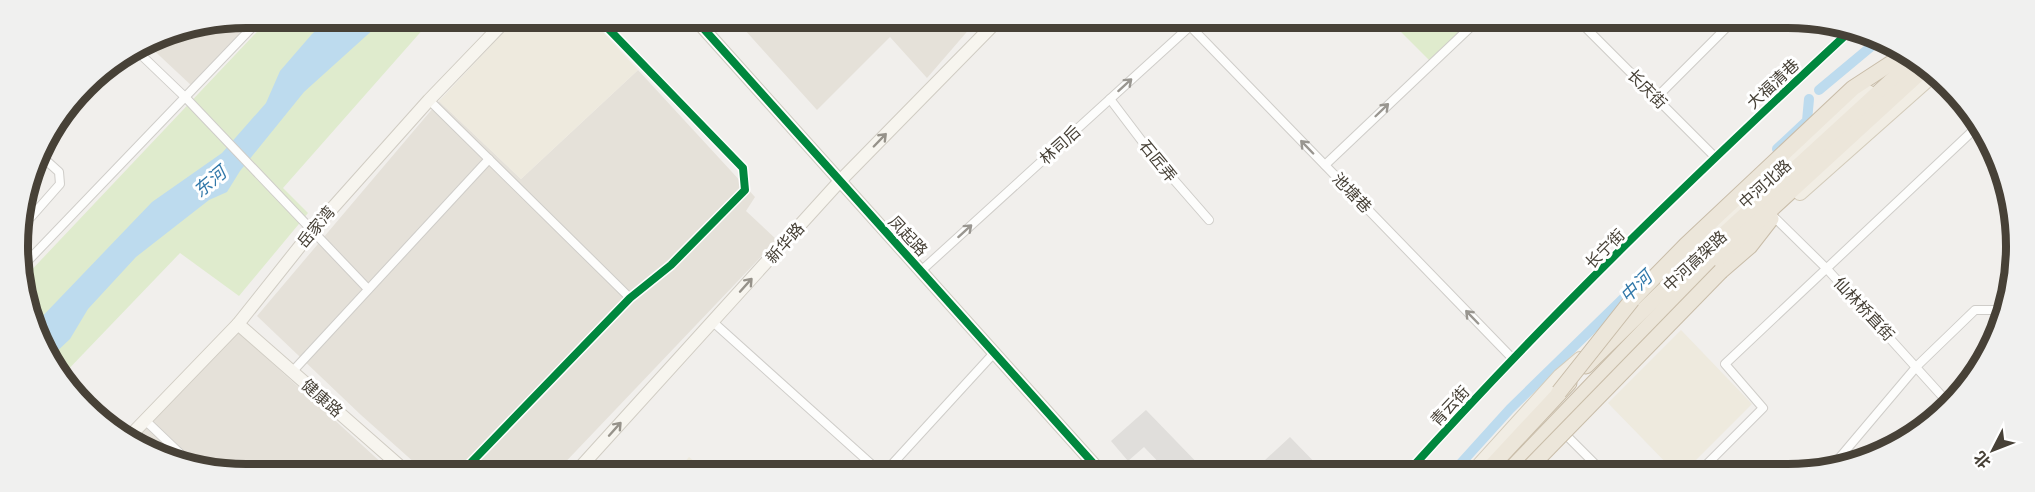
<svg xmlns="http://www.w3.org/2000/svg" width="2035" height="492" viewBox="0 0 2035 492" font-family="Figtree,'Noto Sans SC',sans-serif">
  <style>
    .residential { fill: #e5e1d9 }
    .education { fill: #eeeade }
    .green { fill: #dfebcd }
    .parking { fill: #e0dedb }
    .water { fill: #bddbee }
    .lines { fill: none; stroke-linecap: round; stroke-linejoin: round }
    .canal { stroke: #bddbee; stroke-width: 10 }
    .street-casing { stroke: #cfcdc9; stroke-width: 10 }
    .secondary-casing { stroke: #d0ccc3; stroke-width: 14 }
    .primary-casing { stroke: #d3cbba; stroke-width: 16 }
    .highway-casing { stroke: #c8bca8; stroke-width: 17 }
    .street { stroke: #fdfdfc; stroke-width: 8 }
    .secondary { stroke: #f7f5ef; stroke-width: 12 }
    .primary { stroke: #f1ede4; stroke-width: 14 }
    .highway { stroke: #ece6da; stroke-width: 15 }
    .highway-bridge-casing { stroke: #c8bca8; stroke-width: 17; stroke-linecap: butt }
    .highway-bridge { stroke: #ece6da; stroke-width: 15 }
    .cycleway-casing { stroke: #fff; stroke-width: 11 }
    .cycleway { stroke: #00873e; stroke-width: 8 }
    .oneway { stroke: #999690 }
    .oneway2 { stroke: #96928a }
    .labels { text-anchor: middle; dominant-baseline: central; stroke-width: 6; stroke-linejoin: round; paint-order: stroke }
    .street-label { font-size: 16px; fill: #474137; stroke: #fff }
    .water-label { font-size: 18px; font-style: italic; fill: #3178a9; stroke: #fff }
    .rim { fill: none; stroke: #474137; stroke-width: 8 }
  </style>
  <rect width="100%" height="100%" fill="#f1efec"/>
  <g class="residential">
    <path d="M246,18H256L192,86L146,43L159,35Z"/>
    <path d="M735,19H978L927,78L890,37L817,110Z"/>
    <path d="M638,70L755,197L746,211L777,240L556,472H425L361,415L257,316L439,101L521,179Z"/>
    <path d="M238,332L385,466L379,472H216L131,443Z"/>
  </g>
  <g class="education">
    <path d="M517,18H590L638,70L521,179L439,101Z"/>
    <path d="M1681,330L1752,404L1684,472H1675L1608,403Z"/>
    <path d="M689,457L707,472H676Z"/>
  </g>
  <g class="green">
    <path d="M270,18H433L283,188L308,213L239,296L180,253L61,377L26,305L23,279Z"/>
    <path d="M1388,19L1478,20L1432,63Z"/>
  </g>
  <g class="parking">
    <path d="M1146,410L1206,472H1168L1144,447L1128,461L1111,441Z"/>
    <path d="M1290,437L1324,472H1268L1271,469L1264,461Z"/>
  </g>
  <path class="water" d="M330,18H386L304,92L240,171L227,192L209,200L136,257L88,309L70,339L51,357L35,324L152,202L222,153L266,103L280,71L312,34Z"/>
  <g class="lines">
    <g class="canal">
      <path d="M1819,90L1879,40"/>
      <path d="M1777,149L1807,121L1809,99"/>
      <path d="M1453,472L1510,409L1635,287"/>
    </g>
    <defs>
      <g id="street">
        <path d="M1578,20L1715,157"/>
        <path d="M1190,26L1513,359"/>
        <path d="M136,50L186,98L368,289"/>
        <path d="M1948,88L1977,122"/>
        <path d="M1656,98L1734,20"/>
        <path d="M1110,99L1154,157L1209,220"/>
        <path d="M429,100L630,298"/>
        <path d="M1325,165L1478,20"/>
        <path d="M22,216L31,217L60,184L59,172L39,154"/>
        <path d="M1773,216L1827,269L1951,406"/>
        <path d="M22,267L261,18"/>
        <path d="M922,270L1198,19"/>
        <path d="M713,322L880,472"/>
        <path d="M292,372L489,159"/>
        <path d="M145,420L190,463"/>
        <path d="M1561,430L1603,472"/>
        <path d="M1830,469L1917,366L1975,310H1997L2009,297"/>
        <path d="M462,472L630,298L671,265L745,190L743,168L598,18"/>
        <path d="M885,472L994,353"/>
        <path d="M1408,472C1547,317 1698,172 1850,31"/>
        <path d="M1699,472L1763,408L1725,364L1979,125"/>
      </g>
      <g id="secondary">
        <path d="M695,19L1101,472"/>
        <path d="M238,324L402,468L398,472"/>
        <path d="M127,439L238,324L312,231L429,100L508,18"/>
        <path d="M576,472L839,182L999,19"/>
      </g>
      <g id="primary">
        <path d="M1800,193L1933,75"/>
        <path d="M1670,274L1752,195L1868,92"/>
        <path d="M1473,472L1560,376L1580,359"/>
      </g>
      <g id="highway">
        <path d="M1721,271L1750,246L1771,219"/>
        <path d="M1632,300L1686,245L1853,88L1899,58"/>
        <path d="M1586,366L1673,281L1915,59"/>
        <path d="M1486,472L1569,383"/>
        <path d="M1508,472L1683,290L1925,68"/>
      </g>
    </defs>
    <use href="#street" class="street-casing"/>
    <use href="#secondary" class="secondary-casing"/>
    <use href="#primary" class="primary-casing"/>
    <use href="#highway" class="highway-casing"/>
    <use href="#street" class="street"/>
    <use href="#secondary" class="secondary"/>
    <use href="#primary" class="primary"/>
    <use href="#highway" class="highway"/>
    <defs>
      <g id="highway-bridge">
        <path d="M1559,392L1632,300"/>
        <path d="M1525,472L1721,271"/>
      </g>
    </defs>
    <use href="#highway-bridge" class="highway-bridge-casing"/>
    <use href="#highway-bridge" class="highway-bridge"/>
    <defs>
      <g id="cycleway">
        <path d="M695,19L1101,472"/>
        <path d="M462,472L630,298L671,265L745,190L743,168L598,18"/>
        <path d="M1408,472C1547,317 1698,172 1850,31"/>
      </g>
    </defs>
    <use href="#cycleway" class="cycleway-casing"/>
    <use href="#cycleway" class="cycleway"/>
  </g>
  <defs><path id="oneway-shaft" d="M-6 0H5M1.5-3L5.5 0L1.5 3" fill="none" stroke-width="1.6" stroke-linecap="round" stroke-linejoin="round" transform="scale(1.5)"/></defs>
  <g class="oneway">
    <use href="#oneway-shaft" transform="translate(1125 85) rotate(-42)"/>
    <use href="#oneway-shaft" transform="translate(1382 110) rotate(-44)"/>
    <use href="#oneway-shaft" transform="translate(1307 147) rotate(-134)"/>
    <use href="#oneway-shaft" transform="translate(965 231) rotate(-42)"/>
    <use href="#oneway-shaft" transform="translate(1472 317) rotate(-134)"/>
  </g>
  <g class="oneway2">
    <use href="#oneway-shaft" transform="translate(880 140) rotate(-46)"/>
    <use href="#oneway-shaft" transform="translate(746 285) rotate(-48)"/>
    <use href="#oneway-shaft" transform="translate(615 429) rotate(-48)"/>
  </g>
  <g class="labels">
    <g class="street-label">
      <text transform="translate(1773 84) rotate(-43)">大福清巷</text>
      <text transform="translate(1647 89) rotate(45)">长庆街</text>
      <text transform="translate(1060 145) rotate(-42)">林司后</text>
      <text transform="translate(1158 161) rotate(51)">石匠弄</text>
      <text transform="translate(1765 184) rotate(-42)">中河北路</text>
      <text transform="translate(1352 193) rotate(46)">池塘巷</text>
      <text transform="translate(316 227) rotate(-50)">岳家湾</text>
      <text transform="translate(908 236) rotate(47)">凤起路</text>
      <text transform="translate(785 243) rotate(-48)">新华路</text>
      <text transform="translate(1605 249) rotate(-45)">长宁街</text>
      <text transform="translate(1695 261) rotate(-43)">中河高架路</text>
      <text transform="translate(1864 309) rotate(47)">仙林桥直街</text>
      <text transform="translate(322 398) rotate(41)">健康路</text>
      <text transform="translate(1450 406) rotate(-47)">青云街</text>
    </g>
    <g class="water-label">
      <text transform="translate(210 182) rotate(-40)">东河</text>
      <text transform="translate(1636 287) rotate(-44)">中河</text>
    </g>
  </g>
  <path d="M0 0H2035V492H0ZM246 28H1788A218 218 0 0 1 2006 246V246A218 218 0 0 1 1788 464H246A218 218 0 0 1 28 246V246A218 218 0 0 1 246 28Z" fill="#f0f0ef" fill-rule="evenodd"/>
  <path class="rim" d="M246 28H1788A218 218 0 0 1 2006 246V246A218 218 0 0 1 1788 464H246A218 218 0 0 1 28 246V246A218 218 0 0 1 246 28Z"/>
  <g transform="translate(1993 450) rotate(228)" stroke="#ffffff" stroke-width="4.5" paint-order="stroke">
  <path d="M0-4.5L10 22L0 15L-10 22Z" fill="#474137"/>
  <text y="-9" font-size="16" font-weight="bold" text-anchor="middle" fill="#474137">北</text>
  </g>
</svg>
